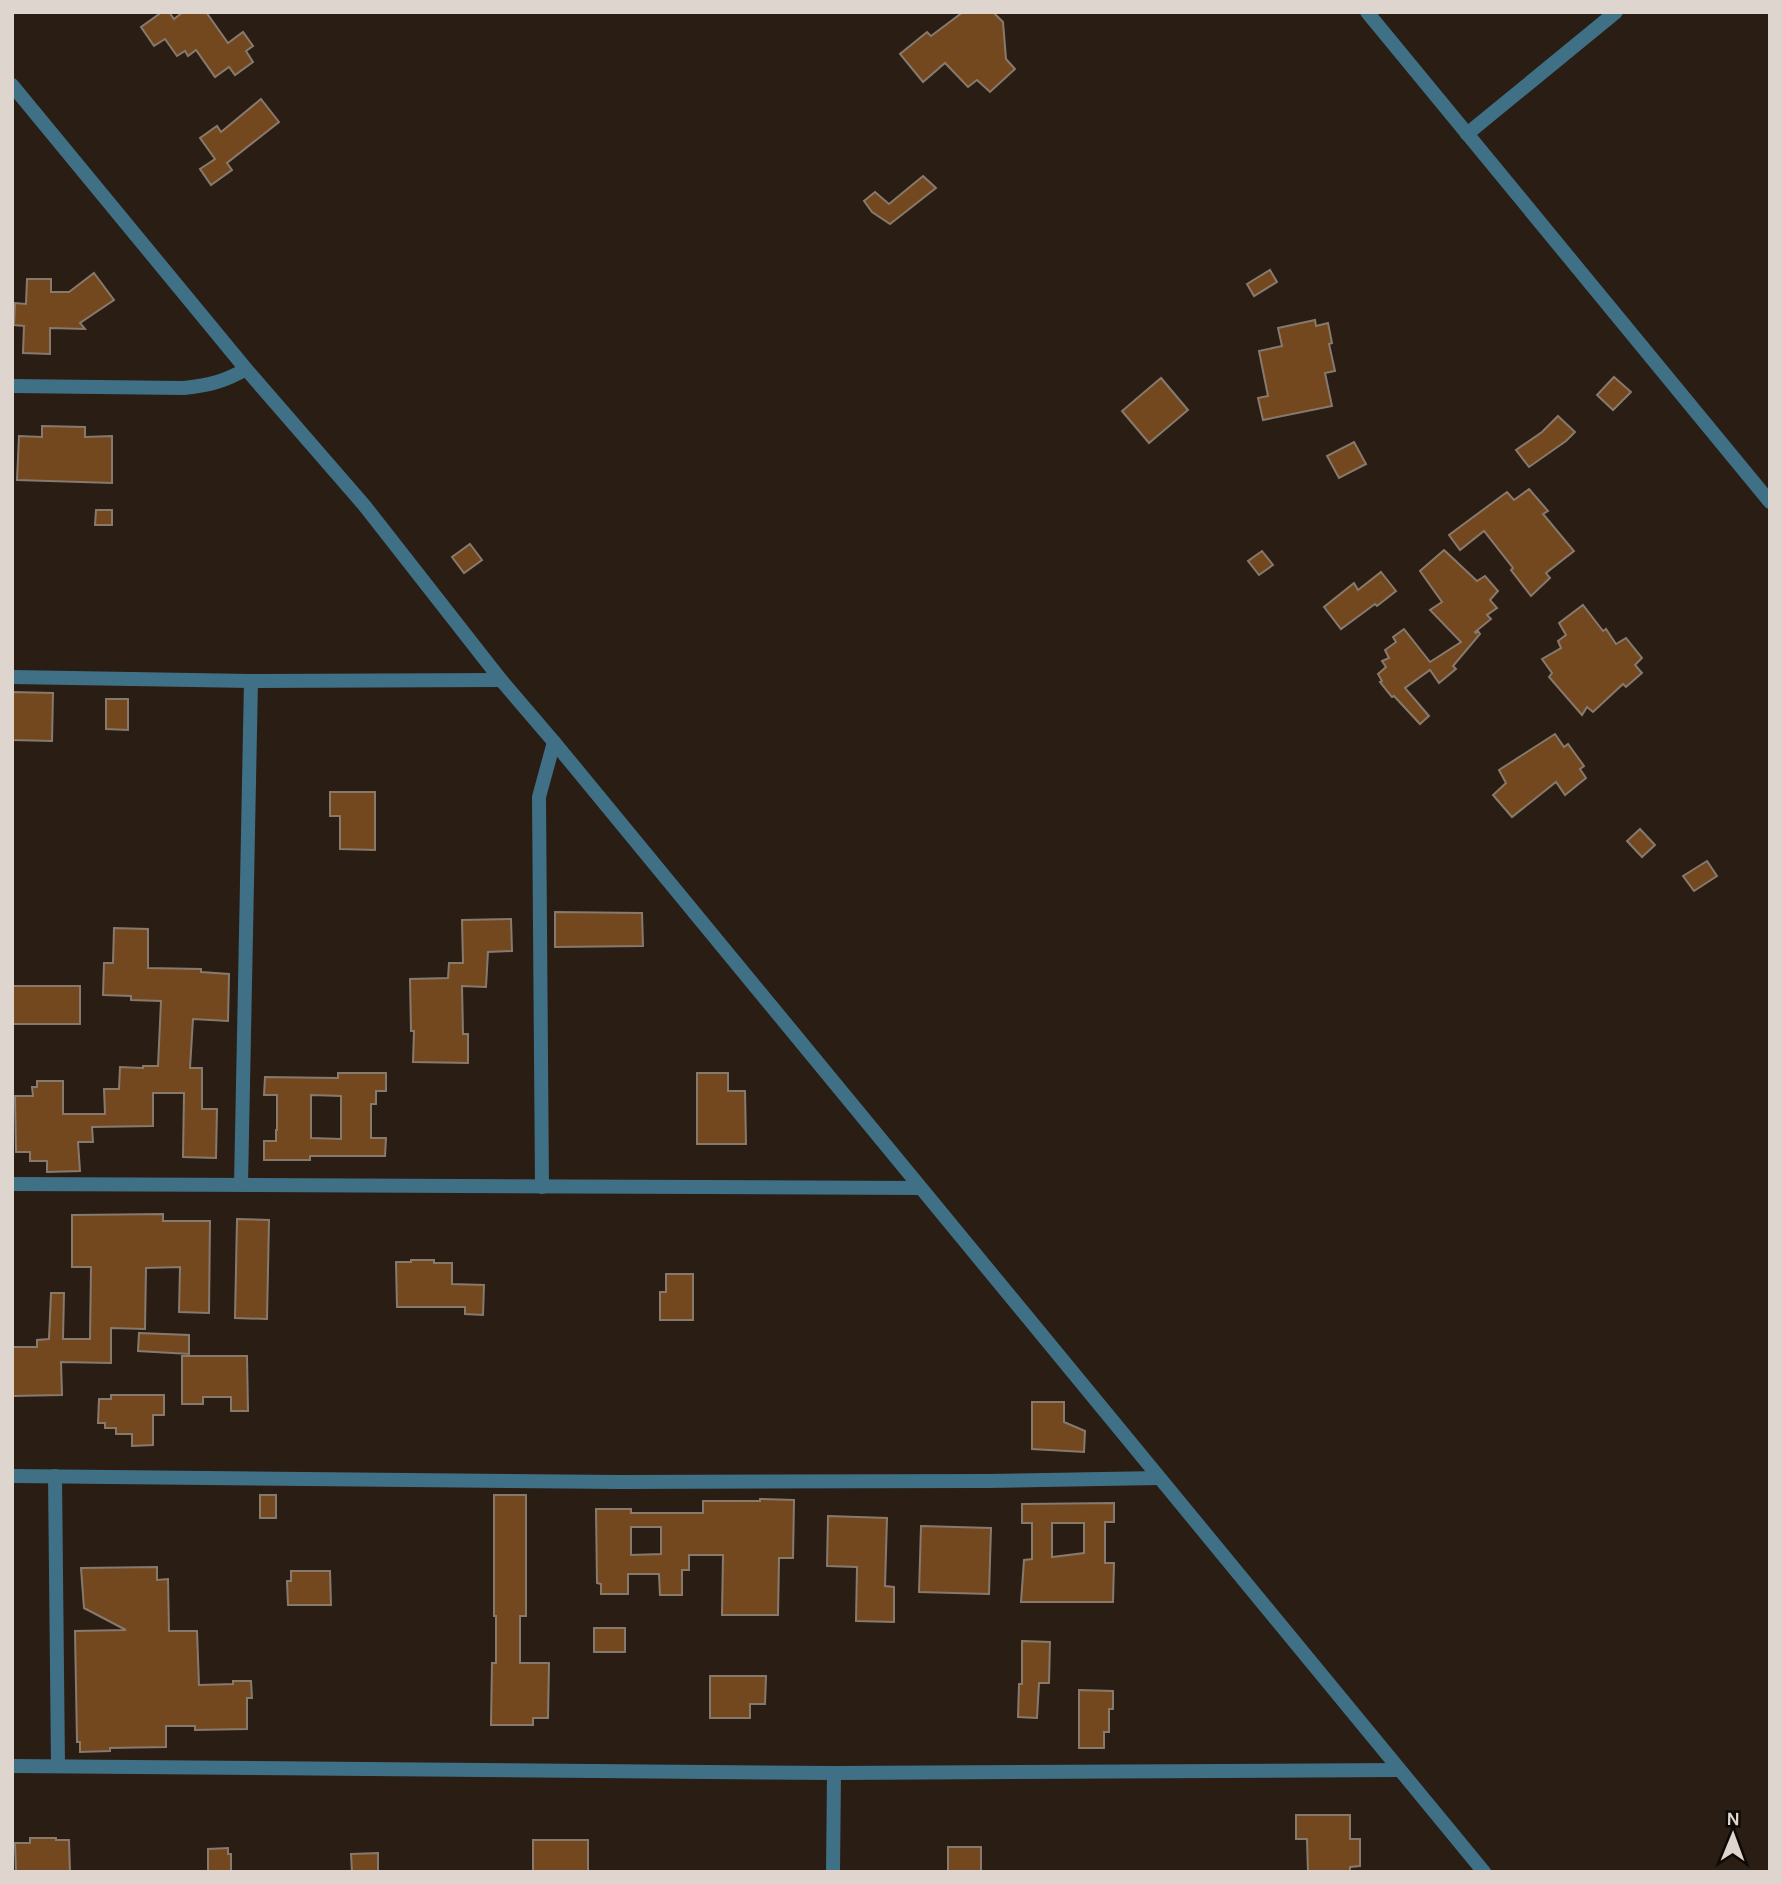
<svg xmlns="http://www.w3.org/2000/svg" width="1782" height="1884" viewBox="0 0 1782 1884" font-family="Karla,sans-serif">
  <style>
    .building { fill: #73481f; stroke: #88796d; stroke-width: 2; fill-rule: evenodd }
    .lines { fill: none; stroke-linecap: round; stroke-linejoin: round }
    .street { stroke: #3f7086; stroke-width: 14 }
  </style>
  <rect width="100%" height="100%" fill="#291d14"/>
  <g class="building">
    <path d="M162,12H169L174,19L183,12H206L228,43L243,32L253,46L246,51L253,62L235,75L229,67L215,77L196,50L188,56L185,51L177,56L165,39L154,46L141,27Z"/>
    <path d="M963,12H993L1003,22L1006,59L1015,69L990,92L977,80L968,87L945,63L923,82L900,54L927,32L931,36Z"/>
    <path d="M261,99L279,122L227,163L232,170L211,185L200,169L215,159L200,138L217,126L221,132Z"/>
    <path d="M923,176L936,188L890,224L872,212L864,201L875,192L889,204Z"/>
    <path d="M1270,270L1277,282L1254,296L1247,284Z"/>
    <path d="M94,273L114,300L80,323L85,329L50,328V354L23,353L24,326L14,325L15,303L26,304L27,279H51V292H69Z"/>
    <path d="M1315,320L1316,326L1328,323L1332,343L1329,344L1335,371L1325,373L1332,406L1263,420L1258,398L1268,396L1259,351L1282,346L1278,328Z"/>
    <path d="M1614,377L1631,392L1613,410L1597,395Z"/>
    <path d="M1161,378L1188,410L1149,443L1122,411Z"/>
    <path d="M1558,416L1575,432L1566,441L1529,467L1516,450L1542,432Z"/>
    <path d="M42,426L85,427V437L112,436V483L17,480L19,436L42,437Z"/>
    <path d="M1354,442L1366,464L1339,478L1327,456Z"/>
    <path d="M1529,489L1548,511L1543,514L1574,551L1546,573L1550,578L1531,596L1511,570L1513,568L1484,531L1460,550L1449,535L1507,492L1514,500Z"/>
    <path d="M96,510H112V525H95Z"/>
    <path d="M470,544L482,560L464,573L452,557Z"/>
    <path d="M1444,550L1477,581L1485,576L1498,591L1490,600L1497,608L1487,615L1491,619L1475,632L1476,633L1478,631L1480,634L1453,666L1456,669L1439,683L1430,670L1405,688L1429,716L1420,724L1394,696L1392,697L1380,682L1382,681L1378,674L1386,667L1382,661L1389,658L1385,650L1396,642L1393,637L1404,629L1430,662L1461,642L1430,610L1442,602L1420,571Z"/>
    <path d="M1262,551L1273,565L1259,575L1248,561Z"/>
    <path d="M1381,572L1396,591L1377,606L1375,604L1341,629L1324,607L1354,583L1358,590Z"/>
    <path d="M1583,605L1603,631L1606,629L1616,644L1626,638L1642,658L1635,665L1642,673L1626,687L1623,684L1593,712L1587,707L1582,715L1549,677L1552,673L1542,659L1561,648L1558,641L1566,635L1559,623Z"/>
    <path d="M12,692L53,693L52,741L12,740Z"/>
    <path d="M106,699H128V730L106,729Z"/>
    <path d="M1555,734L1564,747L1568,744L1584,766L1580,769L1586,778L1565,795L1556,782L1512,817L1493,795L1506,783L1499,770Z"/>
    <path d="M330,792H375V850L340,849V816H330Z"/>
    <path d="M1640,829L1655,845L1642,857L1627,841Z"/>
    <path d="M1707,861L1717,876L1694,891L1683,876Z"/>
    <path d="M555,912L642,913L643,946L555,947Z"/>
    <path d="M511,919L512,951L488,952L486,987L462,986L463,1034H468V1063L413,1062L414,1031H411L410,979L448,978L449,963H463L462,920Z"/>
    <path d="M114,928L148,929V968L201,969V972L229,974L228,1021L193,1019L190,1068H202V1109H217L216,1158L183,1157L184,1093H153V1126L92,1127L93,1142H78L80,1171L47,1172V1161H30V1152H16L15,1096H33L32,1087H37V1081H63V1114H105L104,1089H119L120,1067L143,1068V1066H158L161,1001L131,1000V996L103,995L104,963H113Z"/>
    <rect x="12" y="986" width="68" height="38"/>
    <path d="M338,1073H386V1091H376V1104H371V1138H386L385,1156H310V1160H264V1141H276V1130H277V1095H264L265,1077L338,1078ZM311,1095L341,1096V1139L311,1138Z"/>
    <path d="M697,1073H728V1091H745L746,1144H697Z"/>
    <path d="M163,1214V1221H210L209,1313L179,1312L180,1267L146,1268L145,1329L111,1328V1363L61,1362L62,1395L12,1396V1347H37V1340L49,1339L51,1293H64L63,1339H90L91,1267H72V1215Z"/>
    <path d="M237,1219L269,1220L267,1319L235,1318Z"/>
    <path d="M411,1260H434V1263H452V1284L484,1285L483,1315L465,1314V1307H397L396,1262H411Z"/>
    <path d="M666,1274H693V1320H660V1292H666Z"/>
    <path d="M139,1333L189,1335V1354L138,1351Z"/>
    <path d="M182,1356H247L248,1411H231V1397H203V1404H182Z"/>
    <path d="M111,1395H164V1415H153V1445L132,1446V1434H116V1428H105V1423H98L99,1399H111Z"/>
    <path d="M1032,1402H1064V1422L1085,1431L1084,1452L1032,1449Z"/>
    <rect x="260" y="1495" width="16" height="23"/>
    <path d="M494,1495H526V1616H520V1663H549L548,1718H533V1725H491L492,1663H496V1616H494Z"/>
    <path d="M760,1499L794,1500L793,1558H779L778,1615H722L723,1555H689V1570H682V1595H660L659,1574H628V1594H601V1584L597,1583L596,1509H631V1513H703V1501H760ZM631,1527H661V1554L631,1555Z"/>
    <path d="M1114,1503V1522H1105V1563H1114L1113,1602H1021L1024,1560L1032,1559V1523H1022V1504ZM1052,1523H1084V1553L1052,1557Z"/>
    <path d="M828,1516L887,1518L885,1586L894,1587V1622L856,1621L857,1567L827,1566Z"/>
    <path d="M921,1526L991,1528L989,1594L919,1592Z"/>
    <path d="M157,1567V1580L168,1579L169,1631H197L199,1685L233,1684V1681H251L252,1698H247V1729L195,1730V1726H166V1747L110,1748V1751L80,1752V1742H77L75,1631L126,1630L84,1608L81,1568Z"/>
    <path d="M291,1571H330L331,1605H288L287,1581H291Z"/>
    <rect x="594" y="1628" width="31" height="24"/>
    <path d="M1022,1641L1050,1642L1049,1683H1039L1037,1718L1018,1717L1019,1684H1022Z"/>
    <path d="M710,1676H766L765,1704H750V1718H710Z"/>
    <path d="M1079,1690L1113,1691V1709H1109V1732H1104V1748H1079Z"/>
    <path d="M1296,1815H1350V1839H1360V1866L1350,1867V1872H1308L1307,1839H1296Z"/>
    <path d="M30,1838H56V1840H69L70,1872H16L15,1843H30Z"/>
    <rect x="533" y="1840" width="55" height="32"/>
    <rect x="948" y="1847" width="33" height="25"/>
    <path d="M228,1848V1854H231V1872H208V1849Z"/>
    <path d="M378,1853V1872H352L351,1854Z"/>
  </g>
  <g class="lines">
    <g class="street">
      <path d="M1367,12L1770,502"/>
      <path d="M12,85L246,369L364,505L501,680L554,742L1484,1872"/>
      <path d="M1467,134L1616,12"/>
      <path d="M12,386L184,388C209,385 224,382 246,369"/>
      <path d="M12,677L251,681L501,680"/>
      <path d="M12,1184L920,1188"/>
      <path d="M241,1185L251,681"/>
      <path d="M542,1187L539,797L554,742"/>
      <path d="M12,1476L620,1482L988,1481L1159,1478"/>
      <path d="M55,1476L58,1766"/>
      <path d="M12,1766L834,1773L1399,1770"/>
      <path d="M833,1872L834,1773"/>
    </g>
  </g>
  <rect width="1782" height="1884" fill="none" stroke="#ddd5ce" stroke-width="28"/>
  <g transform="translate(1733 1835) rotate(1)" stroke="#0e0905" stroke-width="5" paint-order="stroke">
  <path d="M0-5L12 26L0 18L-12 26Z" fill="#ddd5ce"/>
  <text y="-10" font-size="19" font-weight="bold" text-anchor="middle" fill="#ddd5ce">N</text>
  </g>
</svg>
